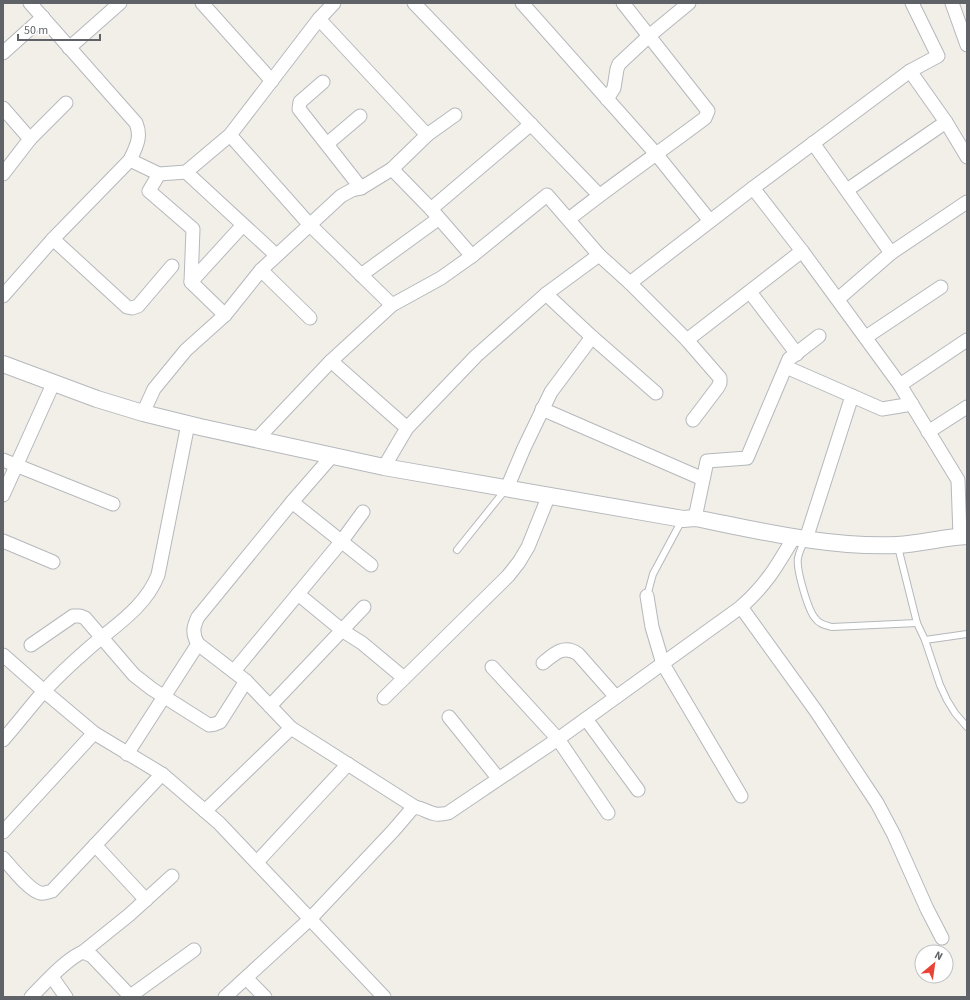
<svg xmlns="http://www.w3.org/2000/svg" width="970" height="1000" viewBox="0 0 970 1000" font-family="'Source Sans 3',sans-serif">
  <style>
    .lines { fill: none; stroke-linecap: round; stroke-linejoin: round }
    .service-casing { stroke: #b5b8bc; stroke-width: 8 }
    .minor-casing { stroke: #b5b8bc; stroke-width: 15 }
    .tertiary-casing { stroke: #b5b8bc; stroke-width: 18 }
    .service { stroke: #fff; stroke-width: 6 }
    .minor { stroke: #fff; stroke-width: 13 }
    .tertiary { stroke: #fff; stroke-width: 16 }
  </style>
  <rect width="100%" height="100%" fill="#f1efe8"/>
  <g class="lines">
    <defs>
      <g id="service">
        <path d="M805,540C802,546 799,552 798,558C796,569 808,610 815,618C819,624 825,625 832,627L917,623"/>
        <path d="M898,547L917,623L925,640L940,685L947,700L955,713L967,727"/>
        <path d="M457,550L506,489"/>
        <path d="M647,596L653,574L682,520"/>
        <path d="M925,640L967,634"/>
      </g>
      <g id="minor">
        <path d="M30,3L136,123C142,137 136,147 130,160"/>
        <path d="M202,3L272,81"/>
        <path d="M414,3L599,195"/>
        <path d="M522,3L657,155L710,221"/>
        <path d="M952,3L967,45"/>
        <path d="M319,19L427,135L392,169L431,209L472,256"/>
        <path d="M69,48L120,3"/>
        <path d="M3,53L43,17"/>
        <path d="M910,71L946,122L967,157"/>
        <path d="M323,82L300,102L299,109L361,188"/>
        <path d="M607,99L614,88L617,69L619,64L649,36L689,3"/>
        <path d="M3,108L30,139"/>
        <path d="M230,135L309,224L392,305"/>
        <path d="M427,135L455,115"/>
        <path d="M813,143L891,253L838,299"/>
        <path d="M327,144L360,116"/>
        <path d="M186,172L276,255"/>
        <path d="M3,174L30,139L66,103"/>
        <path d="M159,174L149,191L193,229L191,282"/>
        <path d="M753,188L802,251L900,385L958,480L960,536"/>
        <path d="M847,190L946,122"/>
        <path d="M431,209L531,124"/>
        <path d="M569,219C613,184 660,152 705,118L708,111L623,3"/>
        <path d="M53,239L127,307L132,308L138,306L172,266"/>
        <path d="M891,253L967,202"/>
        <path d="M261,270L310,318"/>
        <path d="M361,275L438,219"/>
        <path d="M630,283L753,188L910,71L938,56L912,3"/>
        <path d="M750,292L797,354"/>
        <path d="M546,294L592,337L656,393"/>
        <path d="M3,296L53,239L130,160L159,174L186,172L230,135L319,19L334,3"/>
        <path d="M225,315L191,282L243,225"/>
        <path d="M866,337L941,287"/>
        <path d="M687,340L802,251"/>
        <path d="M331,361L407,428"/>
        <path d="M786,367L882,409L912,404"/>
        <path d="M900,385L967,340"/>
        <path d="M542,409L703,479"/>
        <path d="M143,413L154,389L186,350L225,315L261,270L341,196L352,190L361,188L392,169"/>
        <path d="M928,432L967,407"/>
        <path d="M257,439L331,361L392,305L441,278L472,256L547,195L599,255L630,283L687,340L720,378V383L718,387L693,420"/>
        <path d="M332,456L292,502L198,617C193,627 192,634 198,644L246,681L291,728L415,807"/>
        <path d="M3,460L113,504"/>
        <path d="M384,467L407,428L476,356L546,294L599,255"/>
        <path d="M507,488L524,448L551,392L592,337"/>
        <path d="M3,495L53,384"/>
        <path d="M292,502L371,565"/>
        <path d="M695,518L707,461L747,458L789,359L819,336"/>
        <path d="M806,539L852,396"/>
        <path d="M3,541L53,562"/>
        <path d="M298,594L343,631L362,643L404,678"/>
        <path d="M647,596L652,627L663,664L741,796"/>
        <path d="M741,607L816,711L877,803L894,835L927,909L942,938"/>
        <path d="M31,645L73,616H80L85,618L134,675L152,689L209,725L215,724L220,722L246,681"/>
        <path d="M3,655L44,691L94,733L162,774L219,823L384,997"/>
        <path d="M543,663C554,654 564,644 578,654L616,697"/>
        <path d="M492,667L558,739L608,813"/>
        <path d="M234,671L341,542L363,512"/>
        <path d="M384,698L508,576L519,562L528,547L549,495"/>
        <path d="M270,706L364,607"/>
        <path d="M449,717L498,778"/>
        <path d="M586,719L638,790"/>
        <path d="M3,740C17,724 30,707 44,691C58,676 73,662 88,649C114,626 145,608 158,575L188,424"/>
        <path d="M127,754L198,644"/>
        <path d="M205,811L291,728"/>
        <path d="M3,832L94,733"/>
        <path d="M95,845L146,900"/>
        <path d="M3,858C12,868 28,889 40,893C44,894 48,892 52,891L162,774"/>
        <path d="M257,862L348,764"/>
        <path d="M83,952L129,915L172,876"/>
        <path d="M52,977L66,997"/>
        <path d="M246,978L265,997"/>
        <path d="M31,997C44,984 67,958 83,952L92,956L131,997"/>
        <path d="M129,997L194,950"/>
        <path d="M225,997L310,919L393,831L411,810L415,807C430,810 430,817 448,813L558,739L741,607C766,585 777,566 794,537"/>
      </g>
      <path id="tertiary" d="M3,364L97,399L143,413L200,427L384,467L683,519L695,518C761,531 829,548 897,545C921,544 944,537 967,536"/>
    </defs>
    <use href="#service" class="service-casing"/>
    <use href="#minor" class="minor-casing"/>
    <use href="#tertiary" class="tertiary-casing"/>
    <use href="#service" class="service"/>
    <use href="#minor" class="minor"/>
    <use href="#tertiary" class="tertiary"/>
  </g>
  <rect width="970" height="1000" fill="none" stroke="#5f6368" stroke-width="8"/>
  <g transform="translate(934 964) rotate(29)"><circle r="19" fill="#ffffff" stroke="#bfc1c3"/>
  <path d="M0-3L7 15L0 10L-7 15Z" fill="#ea4335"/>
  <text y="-6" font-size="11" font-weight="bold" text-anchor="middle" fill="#5f6368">N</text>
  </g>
  <path d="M18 34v6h82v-6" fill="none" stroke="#5f6368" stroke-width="2"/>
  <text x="24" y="34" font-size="12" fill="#5f6368" stroke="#ffffff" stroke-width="3" paint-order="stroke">50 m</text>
</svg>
